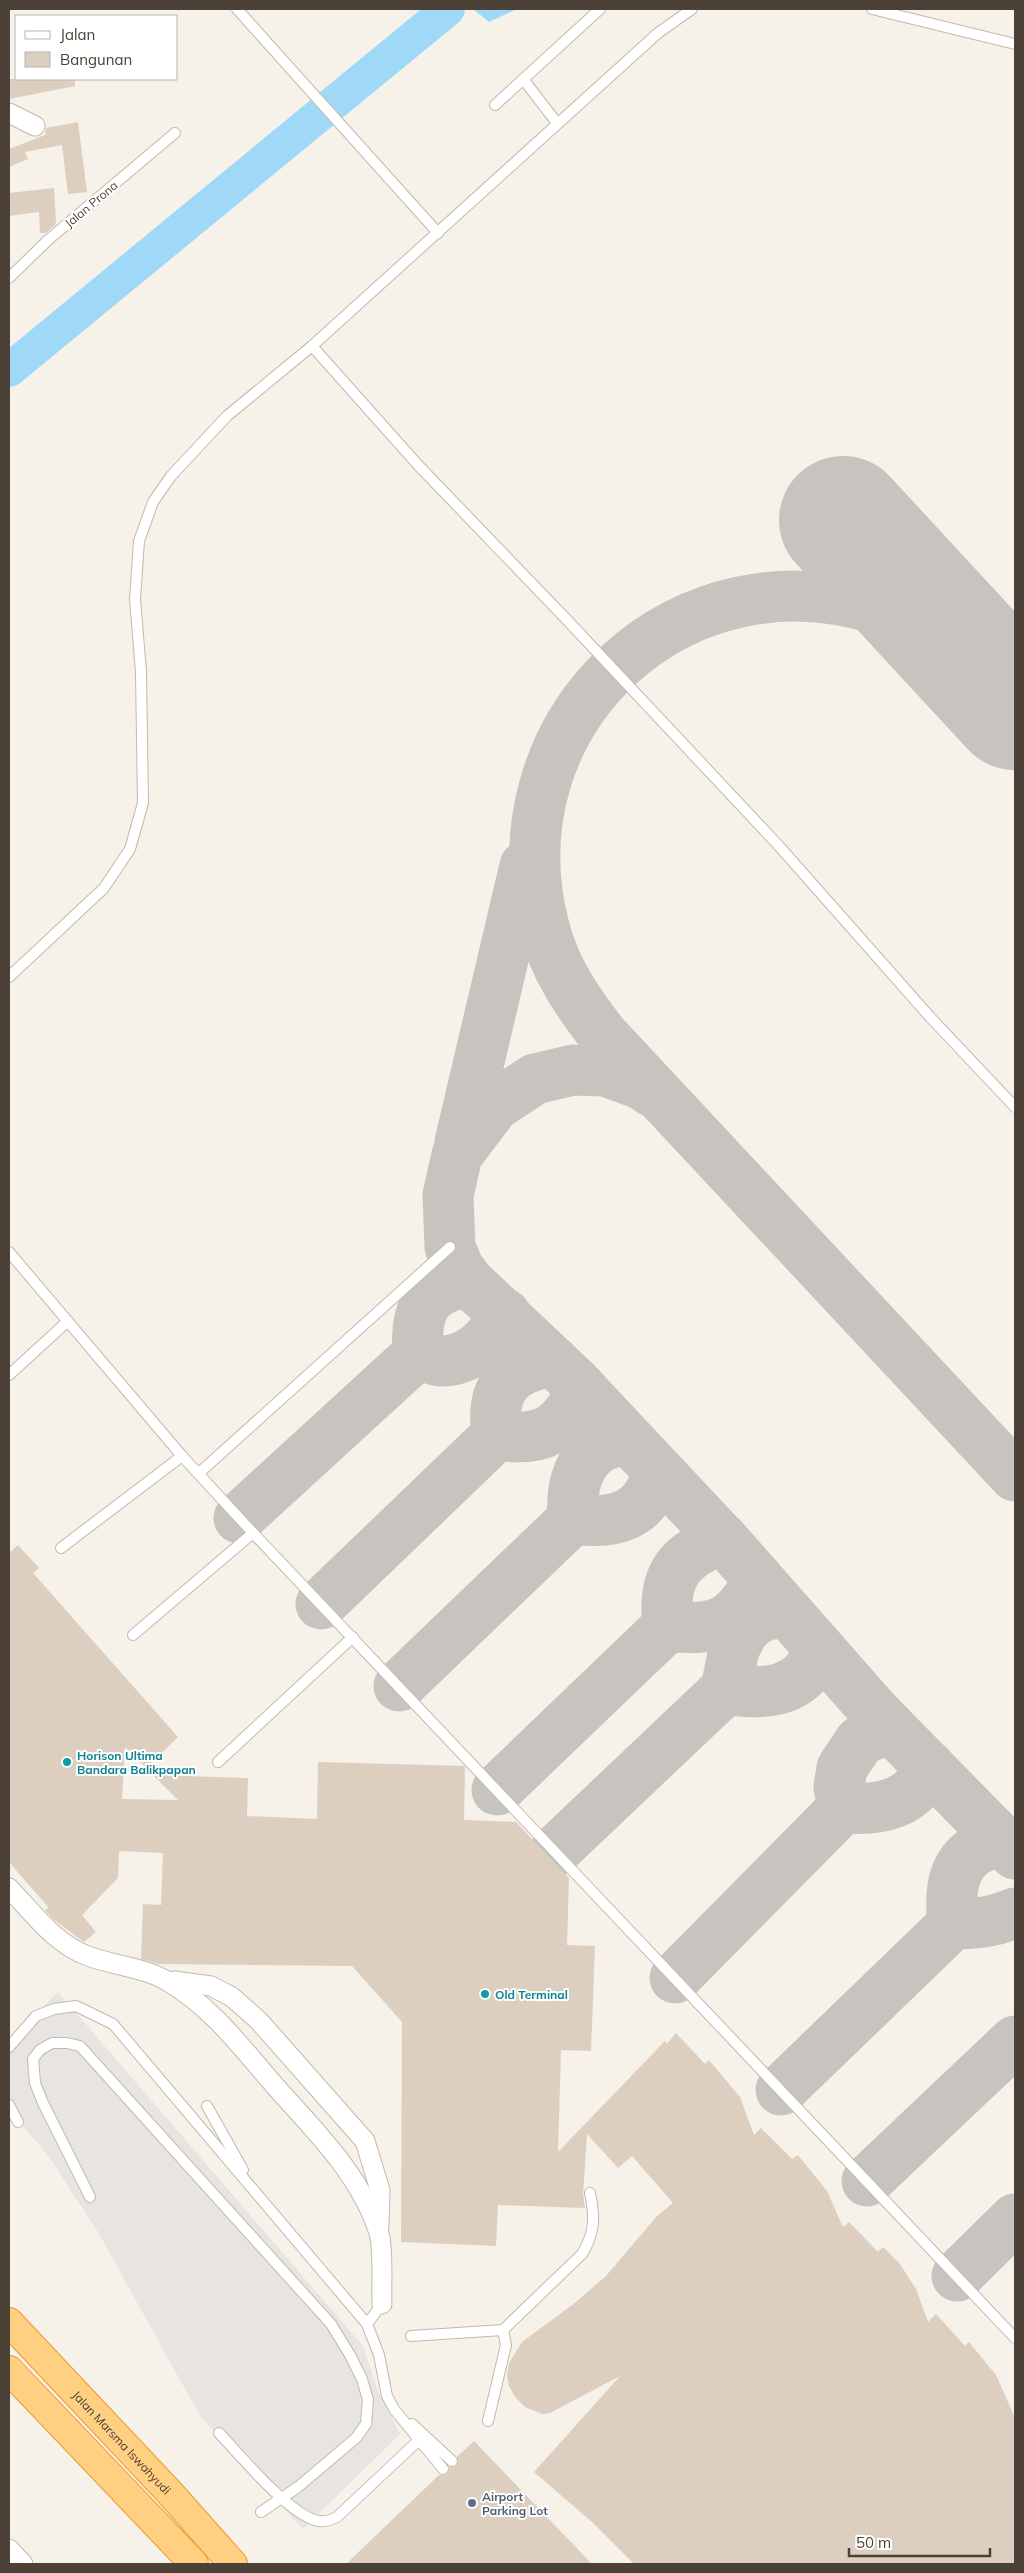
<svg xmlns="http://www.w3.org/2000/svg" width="1024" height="2573" viewBox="0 0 1024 2573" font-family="Mulish,sans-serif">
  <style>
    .parking { fill: #e7e4e1 }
    .water { fill: #a0d9f8 }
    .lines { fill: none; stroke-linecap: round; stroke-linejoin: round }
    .river { stroke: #a0d9f8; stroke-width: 34 }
    .taxiway { stroke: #c7c4c0; stroke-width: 51 }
    .runway { stroke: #c7c4c0; stroke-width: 128 }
    .building { fill: #dccfc0 }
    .service-casing { stroke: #c3b9aa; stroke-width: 12 }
    .minor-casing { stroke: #c3b9aa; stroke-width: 21 }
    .trunk-casing { stroke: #ed9a2c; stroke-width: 30 }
    .service { stroke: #fff; stroke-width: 10 }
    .minor { stroke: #fff; stroke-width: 19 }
    .trunk { stroke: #ffd082; stroke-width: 28 }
    .culture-dot { fill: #0f9aa8; stroke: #fff; stroke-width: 2 }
    .service-dot { fill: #5c6f8a; stroke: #fff; stroke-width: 2 }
    .labels { text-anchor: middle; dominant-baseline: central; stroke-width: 4; stroke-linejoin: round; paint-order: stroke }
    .street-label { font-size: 12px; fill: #4b4136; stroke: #fff }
    .culture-label { font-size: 12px; font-weight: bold; fill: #0d838f; stroke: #fff; text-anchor: start }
    .service-label { font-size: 12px; font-weight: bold; fill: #4e5e75; stroke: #fff; text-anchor: start }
  </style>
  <rect width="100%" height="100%" fill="#f6f1e9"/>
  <path class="parking" d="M58,1992L363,2346L379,2394L400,2434L303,2529L200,2416L98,2232L49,2157L9,2109V2040Z"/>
  <path class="water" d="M473,9H517L489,22Z"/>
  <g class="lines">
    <path class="river" d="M9,370L448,9"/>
    <g class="taxiway">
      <path d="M1014,705C976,671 935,629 886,612C684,541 490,719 544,927C554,968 578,1003 604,1036L1015,1476"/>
      <path d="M653,1092L641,1084L605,1071L573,1070L535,1079L495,1105L457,1155L448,1195L450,1247L458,1267L469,1282L574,1381L730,1547L878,1715L1015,1854"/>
      <path d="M460,1142L525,866"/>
      <path d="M418,1354C425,1356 434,1361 441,1361C472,1361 491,1338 505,1314"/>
      <path d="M418,1354C415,1312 424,1288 469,1282"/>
      <path d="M497,1435C490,1388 508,1369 553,1361"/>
      <path d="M239,1518L418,1354"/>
      <path d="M573,1519C570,1479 583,1442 628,1440"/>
      <path d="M573,1519C615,1525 647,1516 658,1471"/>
      <path d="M321,1604L497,1435C543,1442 562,1431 582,1389"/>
      <path d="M668,1626C662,1577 678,1555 723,1539"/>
      <path d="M399,1686L573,1519"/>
      <path d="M726,1689C755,1694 789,1695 809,1669C813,1663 816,1655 819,1648"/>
      <path d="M497,1790L668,1626C717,1632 735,1623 759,1580"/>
      <path d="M843,1808L839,1787L842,1768L860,1741L890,1727"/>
      <path d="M555,1851L726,1689L734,1649L743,1632L753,1621L766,1615L779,1613"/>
      <path d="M953,1924C950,1898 950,1869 973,1852C981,1846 993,1844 1002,1840"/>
      <path d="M675,1978L843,1808C868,1810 899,1808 917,1787C922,1781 926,1772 929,1766"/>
      <path d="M781,2090L953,1924C976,1924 994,1922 1015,1913"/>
      <path d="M867,2181L1015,2041"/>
      <path d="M957,2276L1015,2219"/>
    </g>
    <path class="runway" d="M843,520L1015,706"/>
  </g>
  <g class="building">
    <path d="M9,79H75V86L9,99Z"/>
    <path d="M78,122L87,192L68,194L62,145L25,152L28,159L9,167V149L45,135L46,128Z"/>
    <path d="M54,188L56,224L46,233H40L39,212L9,216V193Z"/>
    <path d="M18,1545L39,1568L33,1573L178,1737L146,1768L125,1747L122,1799L178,1800L153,1775L248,1778L247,1816L317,1819L318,1762L465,1766L464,1820L516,1822L569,1878L567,1945L595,1946L591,2051L561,2050L558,2152L665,2041L667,2044L676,2033L705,2064L709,2060L740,2097L754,2135L761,2128L792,2159L798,2155L827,2191L843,2227L849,2222L878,2252L883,2247L900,2264L916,2289L928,2322L936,2314L965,2346L969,2342L996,2375L1015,2418V2564H634L593,2523L534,2472L620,2376L550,2413L542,2414L525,2407L515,2397L509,2386L507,2375L509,2363L522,2342L576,2302L606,2276L657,2216L673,2203L632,2156L618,2168L587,2134L583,2194L585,2208L498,2205L496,2246L401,2242L402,2022L352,1966L158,1964L141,1959L143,1904L161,1905L163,1853L119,1851L118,1878L82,1915L96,1932L84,1942L53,1919L45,1910L49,1908L9,1862V1553Z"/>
    <path d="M474,2441L592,2564H346L439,2475H447L450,2467L457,2466V2457Z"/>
  </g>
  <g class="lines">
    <defs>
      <g id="service">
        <path d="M237,9L438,233"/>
        <path d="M872,9L1015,44"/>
        <path d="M523,79L557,123"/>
        <path d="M495,105L600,9"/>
        <path d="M9,278L48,240L175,133"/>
        <path d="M312,346L418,465L568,621L779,846L930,1017L1015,1107"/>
        <path d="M9,977L104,888L130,849L143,803L141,672L135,599L139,541L153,502L171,476L227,416L312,346L658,33L692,9"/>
        <path d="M9,1252L182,1456L253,1533L1015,2338"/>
        <path d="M9,1375L68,1321"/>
        <path d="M199,1473L450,1247"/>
        <path d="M61,1548L182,1456"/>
        <path d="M133,1635L253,1533"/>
        <path d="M218,1762L353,1637"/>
        <path d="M9,2047L36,2016L54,2009L76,2006L113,2024L367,2324L379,2355L387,2396L394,2409L443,2469"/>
        <path d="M9,2105L18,2122"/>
        <path d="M207,2106L243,2170"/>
        <path d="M90,2197L43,2103L35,2083L33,2059L40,2050L52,2043H67L80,2046L331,2324L350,2355L362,2379L368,2400L366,2424L356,2438L298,2487L261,2512"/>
        <path d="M367,2324L382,2304"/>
        <path d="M411,2336L503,2330L582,2254C595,2233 595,2217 590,2193"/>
        <path d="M488,2421L506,2345L503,2330"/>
        <path d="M412,2424L452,2461"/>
        <path d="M219,2433C238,2453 292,2518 319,2521C326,2522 331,2520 337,2517L419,2440"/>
      </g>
      <g id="minor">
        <path d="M9,113L35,126"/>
        <path d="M9,1888C33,1913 55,1944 88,1956C112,1965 146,1968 167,1981C212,2007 242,2048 275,2086C314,2130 361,2175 379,2233C384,2252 381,2284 382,2304"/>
        <path d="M174,1981L211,1986L232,1997L259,2021L365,2141L380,2190L379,2226"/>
        <path d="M9,2549L23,2564"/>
      </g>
      <g id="trunk">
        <path id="s1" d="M9,2322L170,2493L233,2564"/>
        <path d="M9,2370L194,2564"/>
      </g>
    </defs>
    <use href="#service" class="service-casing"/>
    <use href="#minor" class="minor-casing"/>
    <use href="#trunk" class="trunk-casing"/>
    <use href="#service" class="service"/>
    <use href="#minor" class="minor"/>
    <use href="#trunk" class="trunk"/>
  </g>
  <g class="culture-dot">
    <circle cx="67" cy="1762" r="5"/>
    <circle cx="485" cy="1994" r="5"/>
  </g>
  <circle class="service-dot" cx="472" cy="2503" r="5"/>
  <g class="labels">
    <g class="street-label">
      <text transform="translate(91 204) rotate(-40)">Jalan Prona</text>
      <text stroke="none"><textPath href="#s1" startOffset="165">Jalan Marsma Iswahyudi</textPath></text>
    </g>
    <g class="culture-label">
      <text x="77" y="1755">Horison Ultima<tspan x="77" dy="14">Bandara Balikpapan</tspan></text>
      <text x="495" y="1994">Old Terminal</text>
    </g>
    <g class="service-label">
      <text x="482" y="2496">Airport<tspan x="482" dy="14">Parking Lot</tspan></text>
    </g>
  </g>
  <rect width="1024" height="2573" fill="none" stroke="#4b4136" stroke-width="20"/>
  <rect x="15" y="15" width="162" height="65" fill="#ffffff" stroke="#b7b3af"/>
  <rect x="25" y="31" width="25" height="8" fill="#ffffff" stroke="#b7b3af"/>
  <text x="60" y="40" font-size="15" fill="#4b4136">Jalan</text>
  <rect x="25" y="52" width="25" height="15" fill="#dccfc0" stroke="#b7b3af"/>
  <text x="60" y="65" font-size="15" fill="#4b4136">Bangunan</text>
  <path d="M849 2548v8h141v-8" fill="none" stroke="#4b4136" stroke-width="2.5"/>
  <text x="856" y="2548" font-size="15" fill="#4b4136" stroke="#ffffff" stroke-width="4" paint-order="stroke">50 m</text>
</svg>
